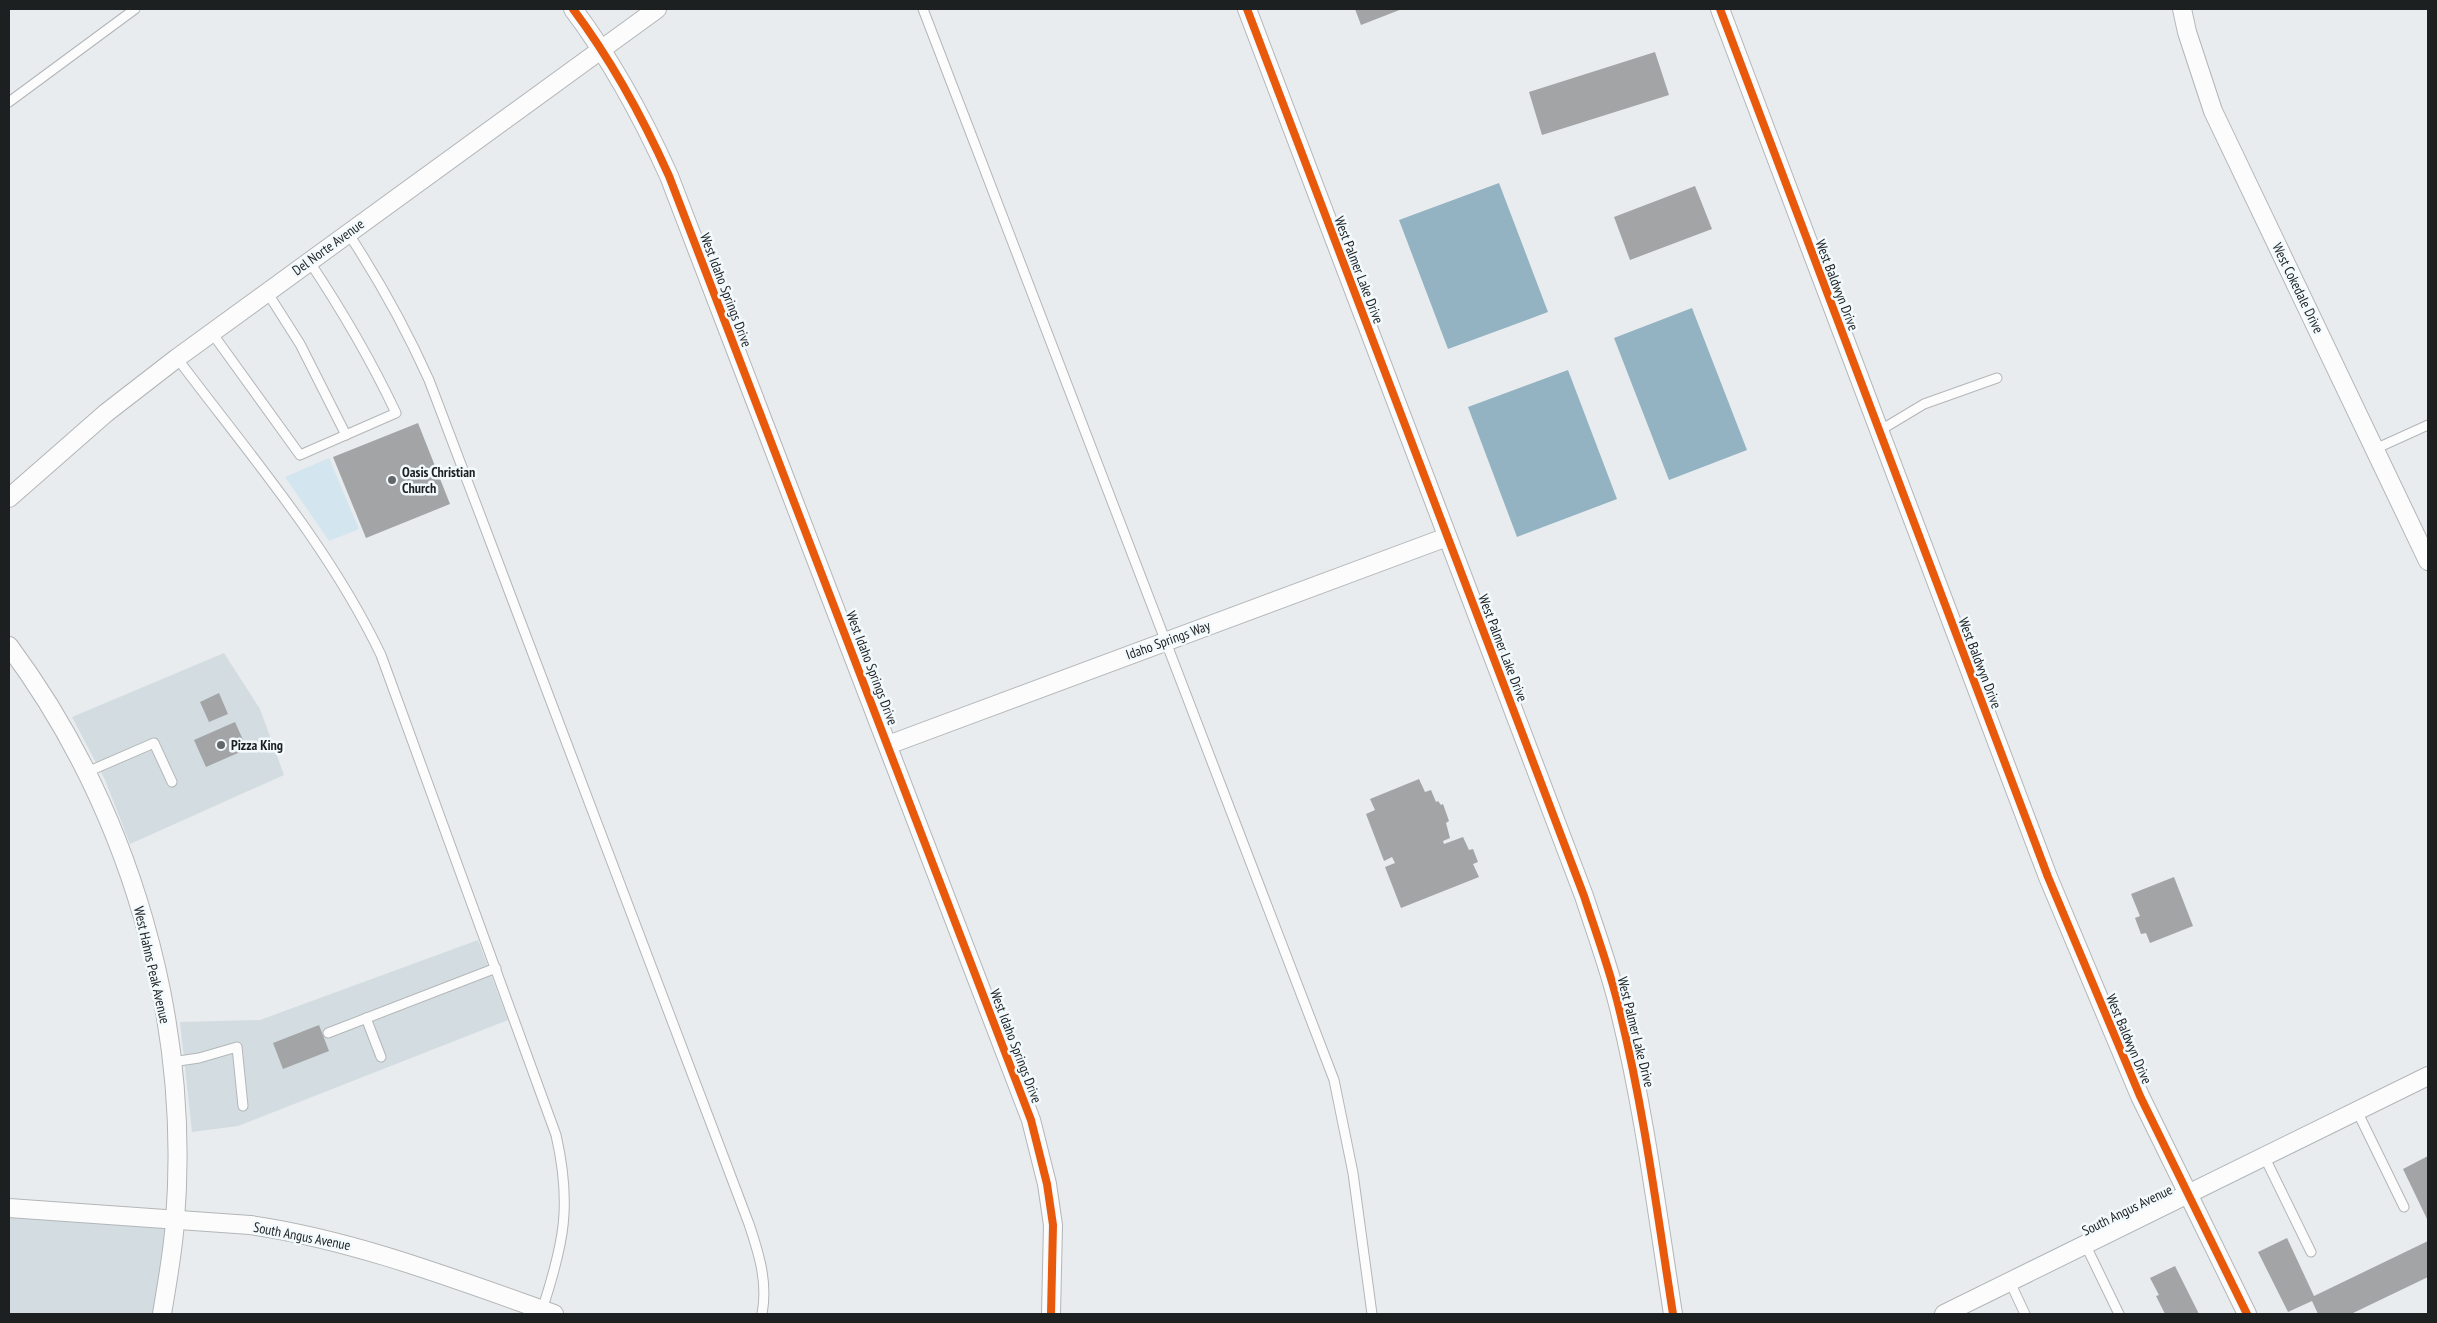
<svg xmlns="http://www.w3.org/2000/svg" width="2437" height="1323" viewBox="0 0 2437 1323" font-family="'PT Sans Narrow',sans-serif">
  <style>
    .built { fill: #d3dde1 }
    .green { fill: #d3e6f0 }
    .water { fill: #93b3c2 }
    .building { fill: #a2a4a5 }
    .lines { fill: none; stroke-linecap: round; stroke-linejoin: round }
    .lane-casing { stroke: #b3b6b8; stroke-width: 11 }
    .street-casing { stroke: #b3b6b8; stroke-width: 20 }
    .lane { stroke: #fcfcfc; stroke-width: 9 }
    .street { stroke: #fcfcfc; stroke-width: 18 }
    .cycleway-casing { stroke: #f3fafe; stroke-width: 11 }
    .cycleway { stroke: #e8590c; stroke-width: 8 }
    .poi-dot { fill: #646769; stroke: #f3fafe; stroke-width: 2 }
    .labels { text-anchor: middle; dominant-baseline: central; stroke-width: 5; stroke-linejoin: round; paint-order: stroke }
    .street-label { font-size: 14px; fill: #1d2021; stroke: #f3fafe }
    .poi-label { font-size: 14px; font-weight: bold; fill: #1d2021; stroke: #f3fafe; text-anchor: start }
  </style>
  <rect width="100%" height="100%" fill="#e8ecee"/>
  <g class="built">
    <path d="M224,653L260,709L284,775L130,844L105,780L72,717Z"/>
    <path d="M478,940L508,1020L238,1126L192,1132L180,1022L260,1020Z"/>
    <path d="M9,1208L175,1221L162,1314H9Z"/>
  </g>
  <path class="green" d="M329,458L359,529L329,541L285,477Z"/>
  <g class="water">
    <path d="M1499,183L1548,312L1448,349L1399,220Z"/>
    <path d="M1692,308L1747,450L1669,480L1614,338Z"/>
    <path d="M1568,370L1617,499L1517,537L1468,407Z"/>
  </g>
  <g class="building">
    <path d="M1355,9H1402L1361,25Z"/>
    <path d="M1655,52L1669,95L1542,135L1529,92Z"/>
    <path d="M1695,186L1712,229L1630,260L1614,217Z"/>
    <path d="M418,423L450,504L366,538L333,457Z"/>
    <path d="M219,693L228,714L209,722L200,702Z"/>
    <path d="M235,722L247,749L206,767L194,740Z"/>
    <path d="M1419,779L1425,792L1431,790L1436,802L1438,801L1441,805L1443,804L1449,821L1446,823L1450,838L1443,841L1444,844L1463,837L1469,850L1473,849L1478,862L1473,864L1479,877L1401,908L1385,867L1395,863L1392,857L1384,861L1366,814L1375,810L1370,799Z"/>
    <path d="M2174,877L2193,926L2150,943L2146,933L2141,934L2135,918L2140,916L2131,894Z"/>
    <path d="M319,1025L329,1051L283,1069L273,1043Z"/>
    <path d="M2428,1156V1221L2403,1169Z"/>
    <path d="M2287,1238L2314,1296L2428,1241V1277L2351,1314H2318L2312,1301L2288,1312L2258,1252Z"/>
    <path d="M2175,1266L2199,1314H2165L2156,1296L2159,1295L2150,1278Z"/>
  </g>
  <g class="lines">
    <defs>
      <g id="lane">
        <path d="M923,9L1334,1080L1353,1173L1372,1314"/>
        <path d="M9,102L135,9"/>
        <path d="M348,233C379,280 406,329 429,380L749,1224C759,1254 768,1282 762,1314"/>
        <path d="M267,292L300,344L346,435"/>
        <path d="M212,333L300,455L396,413C370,358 343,312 309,261"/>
        <path d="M177,358C249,454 329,546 381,655L556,1135C572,1205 564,1243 542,1310"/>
        <path d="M1879,431L1924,404L1997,378"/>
        <path d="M2375,449L2428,425"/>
        <path d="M87,772L154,743L172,782"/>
        <path d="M366,1018L381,1057"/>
        <path d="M328,1033L496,968"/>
        <path d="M172,1062L199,1058L237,1047L243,1106"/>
        <path d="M2357,1111L2404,1207"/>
        <path d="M2264,1156L2311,1252"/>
        <path d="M2085,1244L2119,1314"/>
        <path d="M2010,1282L2025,1314"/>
      </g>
      <g id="street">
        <path d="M573,9C612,61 642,116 669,176L1031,1120L1047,1184L1053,1225L1051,1314"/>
        <path d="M1247,9L1584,896C1596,933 1610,970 1619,1008C1644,1109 1657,1212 1673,1314"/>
        <path d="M1720,9L2048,877L2140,1096L2247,1314"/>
        <path d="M2182,9L2187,32L2213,111L2428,561"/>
        <path d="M9,498L106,413L177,358L657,9"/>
        <path d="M9,646C130,809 191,1018 175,1221C173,1252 167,1283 162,1314"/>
        <path d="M888,745L1447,537"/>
        <path d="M9,1208L250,1225C354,1240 455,1279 554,1314"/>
        <path d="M1944,1314L2428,1076"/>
      </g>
    </defs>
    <use href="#lane" class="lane-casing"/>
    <use href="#street" class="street-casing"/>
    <use href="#lane" class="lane"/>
    <use href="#street" class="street"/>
    <defs>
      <g id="cycleway">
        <path d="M573,9C612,61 642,116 669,176L1031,1120L1047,1184L1053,1225L1051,1314"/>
        <path d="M1247,9L1584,896C1596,933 1610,970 1619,1008C1644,1109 1657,1212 1673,1314"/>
        <path d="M1720,9L2048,877L2140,1096L2247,1314"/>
      </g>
    </defs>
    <use href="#cycleway" class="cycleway-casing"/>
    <use href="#cycleway" class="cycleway"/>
  </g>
  <g class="poi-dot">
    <circle cx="392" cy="480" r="5"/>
    <circle cx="221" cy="745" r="5"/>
  </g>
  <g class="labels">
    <g class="street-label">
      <text transform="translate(328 247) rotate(-36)">Del Norte Avenue</text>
      <text transform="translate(1359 270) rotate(69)">West Palmer Lake Drive</text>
      <text transform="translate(1837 285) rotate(69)">West Baldwyn Drive</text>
      <text transform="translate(2298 288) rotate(64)">West Cokedale Drive</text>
      <text transform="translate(726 290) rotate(69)">West Idaho Springs Drive</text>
      <text transform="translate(1168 640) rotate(-20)">Idaho Springs Way</text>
      <text transform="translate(1503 648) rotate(69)">West Palmer Lake Drive</text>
      <text transform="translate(1980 663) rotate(69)">West Baldwyn Drive</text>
      <text transform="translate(872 668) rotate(69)">West Idaho Springs Drive</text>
      <text transform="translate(152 965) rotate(77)">West Hahns Peak Avenue</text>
      <text transform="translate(1636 1032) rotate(76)">West Palmer Lake Drive</text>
      <text transform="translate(2129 1039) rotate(67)">West Baldwyn Drive</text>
      <text transform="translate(1016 1046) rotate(69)">West Idaho Springs Drive</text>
      <text transform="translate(2127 1210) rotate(-26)">South Angus Avenue</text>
      <text transform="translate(302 1236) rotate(11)">South Angus Avenue</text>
    </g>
    <g class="poi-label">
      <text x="402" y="472">Oasis Christian<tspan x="402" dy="16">Church</tspan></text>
      <text x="231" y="745">Pizza King</text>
    </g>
  </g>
  <rect width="2437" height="1323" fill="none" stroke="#1d2021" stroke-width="20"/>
</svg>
